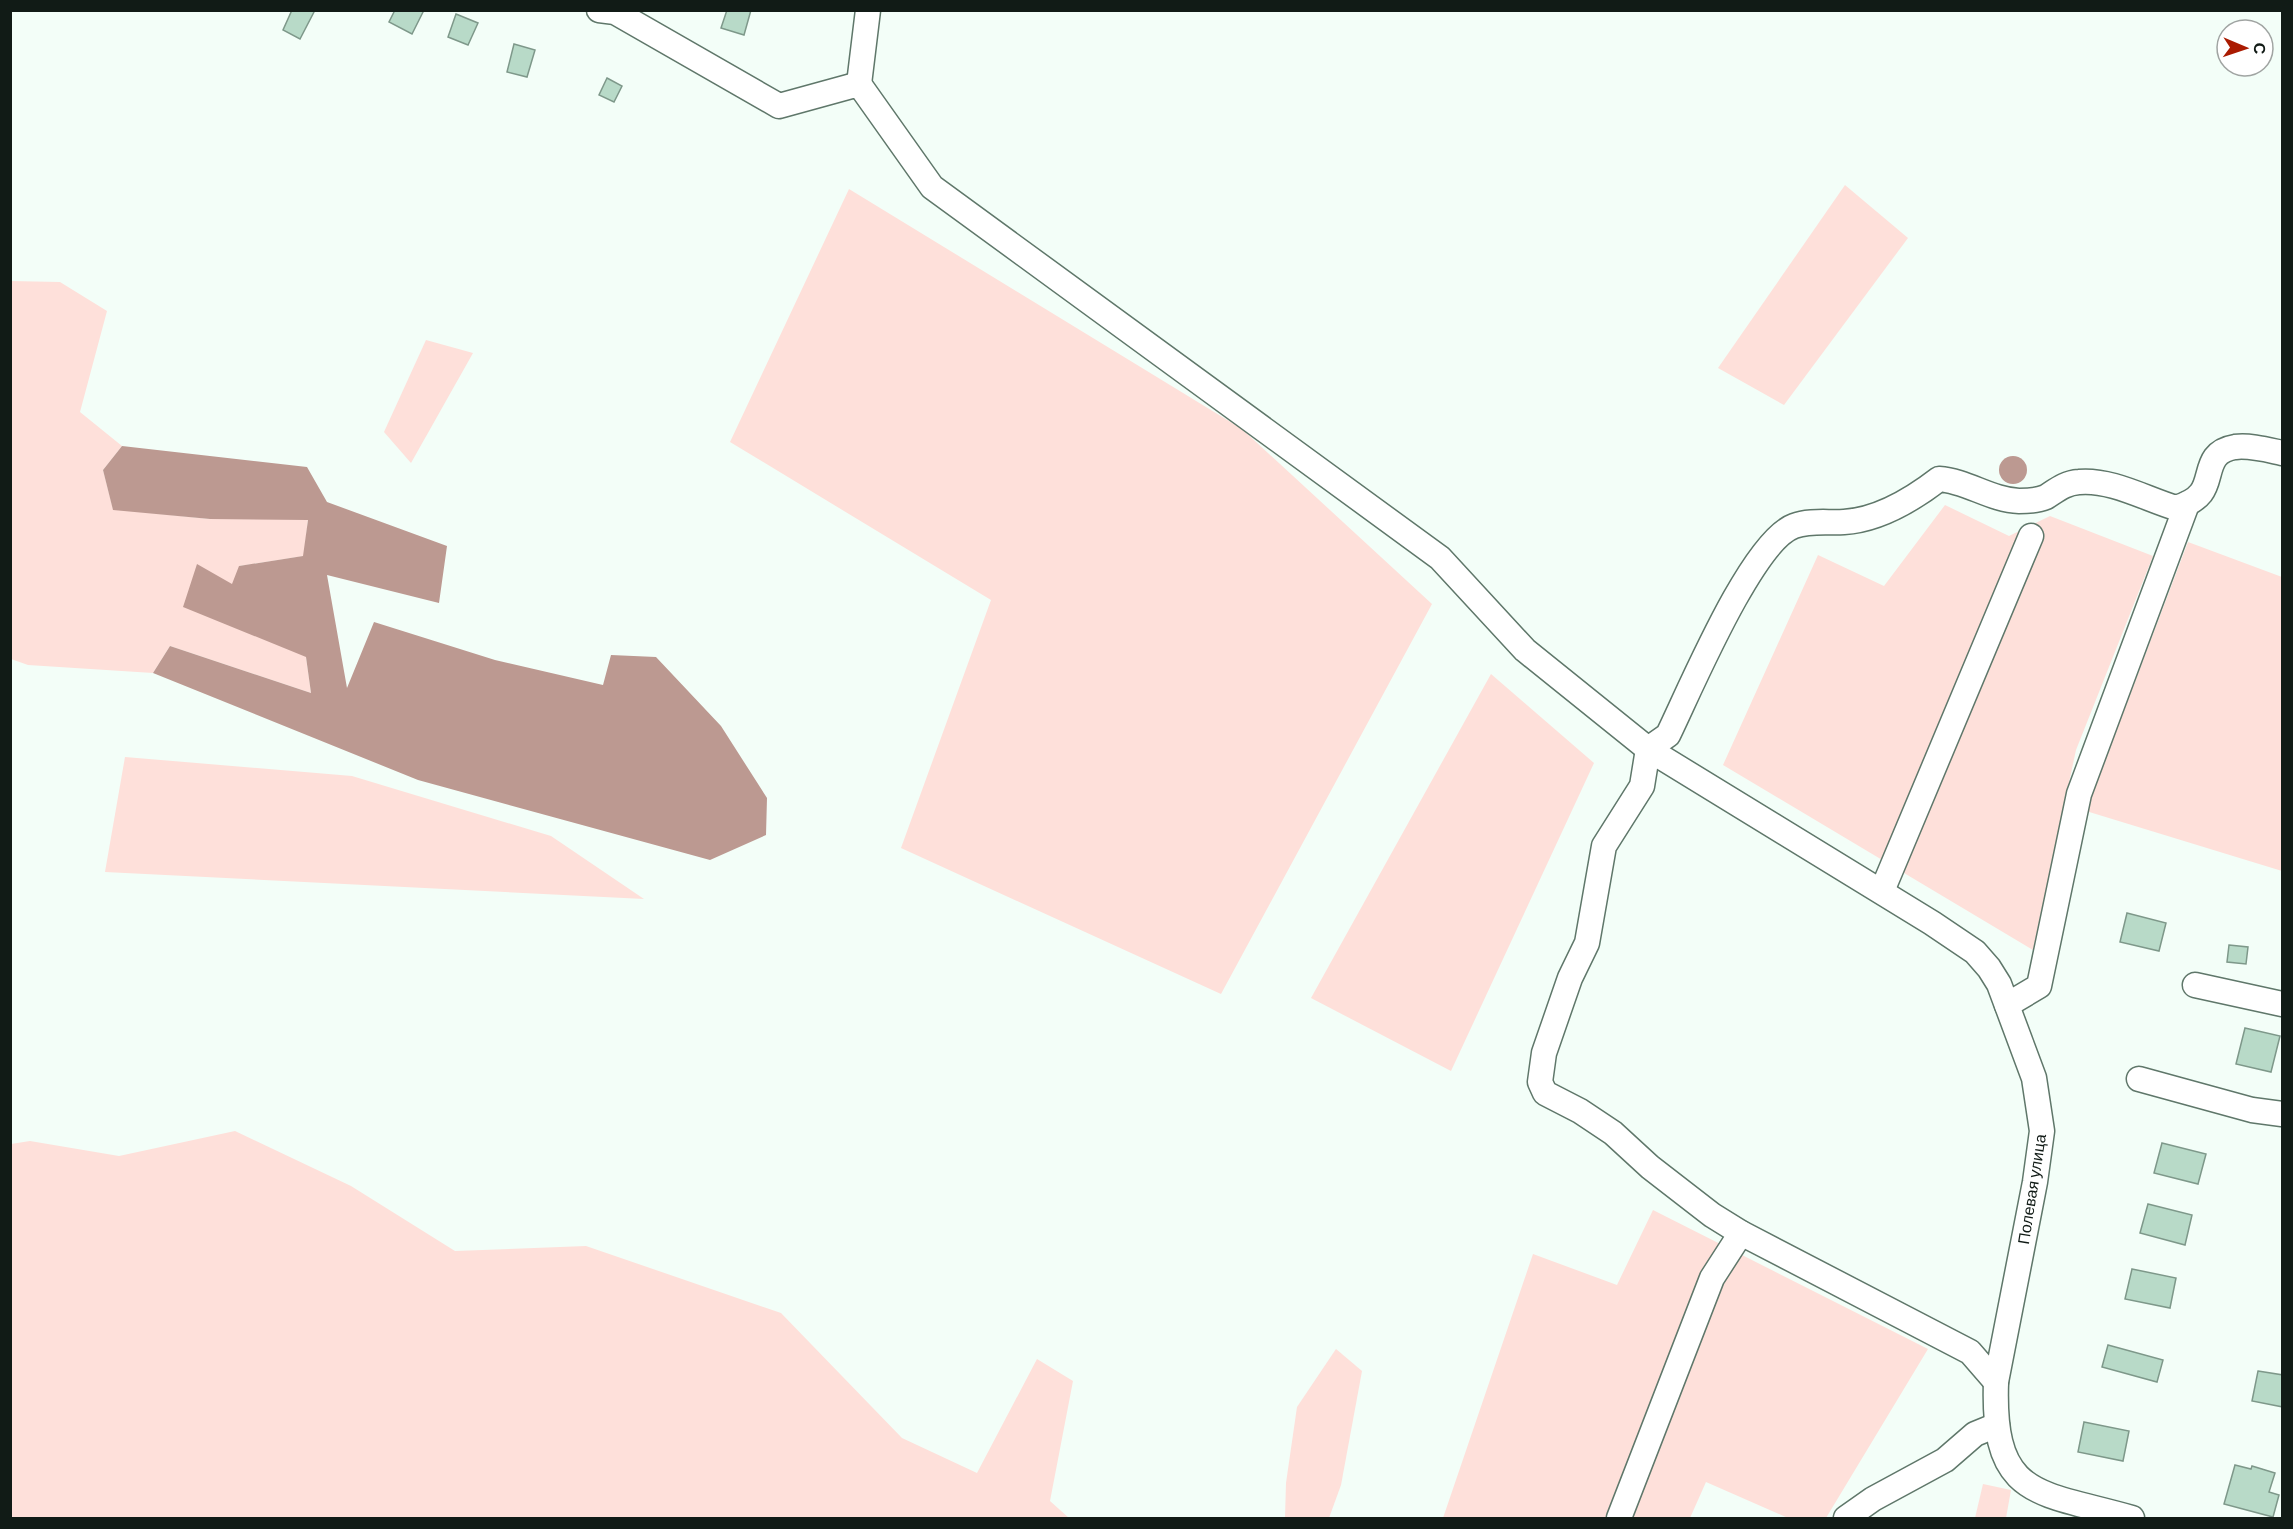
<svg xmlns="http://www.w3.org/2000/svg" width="2293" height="1529" viewBox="0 0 2293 1529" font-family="Barlow,sans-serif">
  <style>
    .green { fill: #fee0da }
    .water { fill: #bc9991 }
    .building { fill: #b8dac8; stroke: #7e988a; stroke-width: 1.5 }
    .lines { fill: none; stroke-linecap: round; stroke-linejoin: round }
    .minor-casing { stroke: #5f776a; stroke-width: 27 }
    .minor { stroke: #fff; stroke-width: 24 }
    .labels { text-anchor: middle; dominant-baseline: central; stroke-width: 6; stroke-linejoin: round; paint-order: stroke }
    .street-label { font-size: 16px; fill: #111b16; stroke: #fff }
  </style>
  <rect width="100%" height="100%" fill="#f3fef8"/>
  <g class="green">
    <path d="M1845,185L1908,238L1784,405L1718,368Z"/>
    <path d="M849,189L1242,429L1432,604L1221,994L901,848L991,600L730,442Z"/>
    <path d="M10,281L60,282L107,311L80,412L122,446L103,470L113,509L210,519H308L304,556L239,566L306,657L311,693L170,646L153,673L28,665L11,659Z"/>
    <path d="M426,340L473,353L411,463L384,432Z"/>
    <path d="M1945,505L2009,536L2050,516L2153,556L2076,750L2033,950L1723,765L1818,555L1884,586Z"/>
    <path d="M2188,542L2282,577V871L2086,811Z"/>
    <path d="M1491,674L1594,763L1451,1071L1311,998Z"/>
    <path d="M125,757L352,776L551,836L644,899L105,872Z"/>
    <path d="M235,1131L351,1186L455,1251L586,1246L781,1313L902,1438L977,1473L1037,1359L1073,1381L1050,1501L1069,1518H11V1144L30,1141L119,1156Z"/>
    <path d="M1653,1210L1928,1349L1826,1518H1788L1706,1482L1690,1518H1443L1533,1254L1617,1285Z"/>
    <path d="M1336,1349L1362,1371L1341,1485L1329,1518H1285L1286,1483L1297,1407Z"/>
    <path d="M1983,1484L2011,1490L2006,1518H1975Z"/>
  </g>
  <g class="water">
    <path d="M122,446L307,467L327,502L447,546L439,603L327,575L347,688L374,622L495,660L603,685L611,655L656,657L721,726L767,798L766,835L710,860L418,780L153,673L170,646L311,693L306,657L183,607L197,564L232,584L239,566L303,556L308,520L210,519L113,510L103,470Z"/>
    <circle cx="2013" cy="470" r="14"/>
  </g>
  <g class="building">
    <path d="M292,10H315L300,39L283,30Z"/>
    <path d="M395,10H424L412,34L389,22Z"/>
    <path d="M727,10H751L744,35L721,28Z"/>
    <path d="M456,14L478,23L468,45L448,37Z"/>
    <path d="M514,44L535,50L527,77L507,72Z"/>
    <path d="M607,78L622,86L614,102L599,95Z"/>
    <path d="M2127,913L2166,923L2159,951L2120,942Z"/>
    <path d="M2229,945L2248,947L2246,964L2227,962Z"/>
    <path d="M2245,1028L2280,1036L2271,1072L2236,1064Z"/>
    <path d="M2162,1143L2206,1154L2198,1184L2154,1173Z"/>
    <path d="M2148,1204L2192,1215L2185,1245L2140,1233Z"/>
    <path d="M2132,1269L2176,1278L2170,1308L2125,1299Z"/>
    <path d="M2108,1345L2163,1360L2157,1382L2102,1367Z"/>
    <path d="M2258,1371L2283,1375V1407L2252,1401Z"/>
    <path d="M2084,1422L2129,1431L2123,1461L2078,1452Z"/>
    <path d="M2235,1465L2251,1469L2252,1466L2275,1473L2269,1492L2279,1495L2273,1517L2224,1504Z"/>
  </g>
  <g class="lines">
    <defs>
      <g id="minor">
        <path d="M599,10L615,12L779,106L859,84L932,187L1440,558L1525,650L1648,749L1932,923L1975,952L1989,968L1999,984L2034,1078L2042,1131L2035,1182L1996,1382C1992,1499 2037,1491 2132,1518"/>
        <path d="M859,84L868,10"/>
        <path d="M1882,891L2031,536"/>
        <path d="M2195,985L2282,1004"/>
        <path d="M2007,1005L2039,986L2079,794L2187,504"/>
        <path d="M2139,1079L2252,1110L2282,1114"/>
        <path d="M1996,1382L1970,1352L1741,1233L1712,1215L1650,1167L1613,1133L1580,1111L1545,1093L1540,1082L1544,1053L1570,978L1587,943L1604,846L1642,786L1648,749L1668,735C1690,690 1752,541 1794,526C1810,520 1828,523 1844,522C1878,520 1913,499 1939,479C1967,481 1991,500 2019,501C2026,501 2039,500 2046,497C2057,490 2065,483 2079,482C2111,479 2146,499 2176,508C2185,505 2195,501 2201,493C2213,478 2204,452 2235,447C2250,445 2268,450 2282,453"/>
        <path d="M1619,1518L1712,1278L1741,1233"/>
        <path d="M1846,1518L1873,1499L1945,1460L1975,1434L1997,1425"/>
      </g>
    </defs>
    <use href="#minor" class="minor-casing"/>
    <use href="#minor" class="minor"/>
  </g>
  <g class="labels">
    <g class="street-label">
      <text transform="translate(2031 1189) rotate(-81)">Полевая улица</text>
    </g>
  </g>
  <rect width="2293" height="1529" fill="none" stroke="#111b16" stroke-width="24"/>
  <g transform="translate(2245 48) rotate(92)"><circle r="28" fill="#ffffff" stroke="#a0a4a2" stroke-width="1.5"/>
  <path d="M0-4.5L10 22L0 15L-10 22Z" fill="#aa1b01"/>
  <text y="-9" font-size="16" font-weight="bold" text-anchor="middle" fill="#111b16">С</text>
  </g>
</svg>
